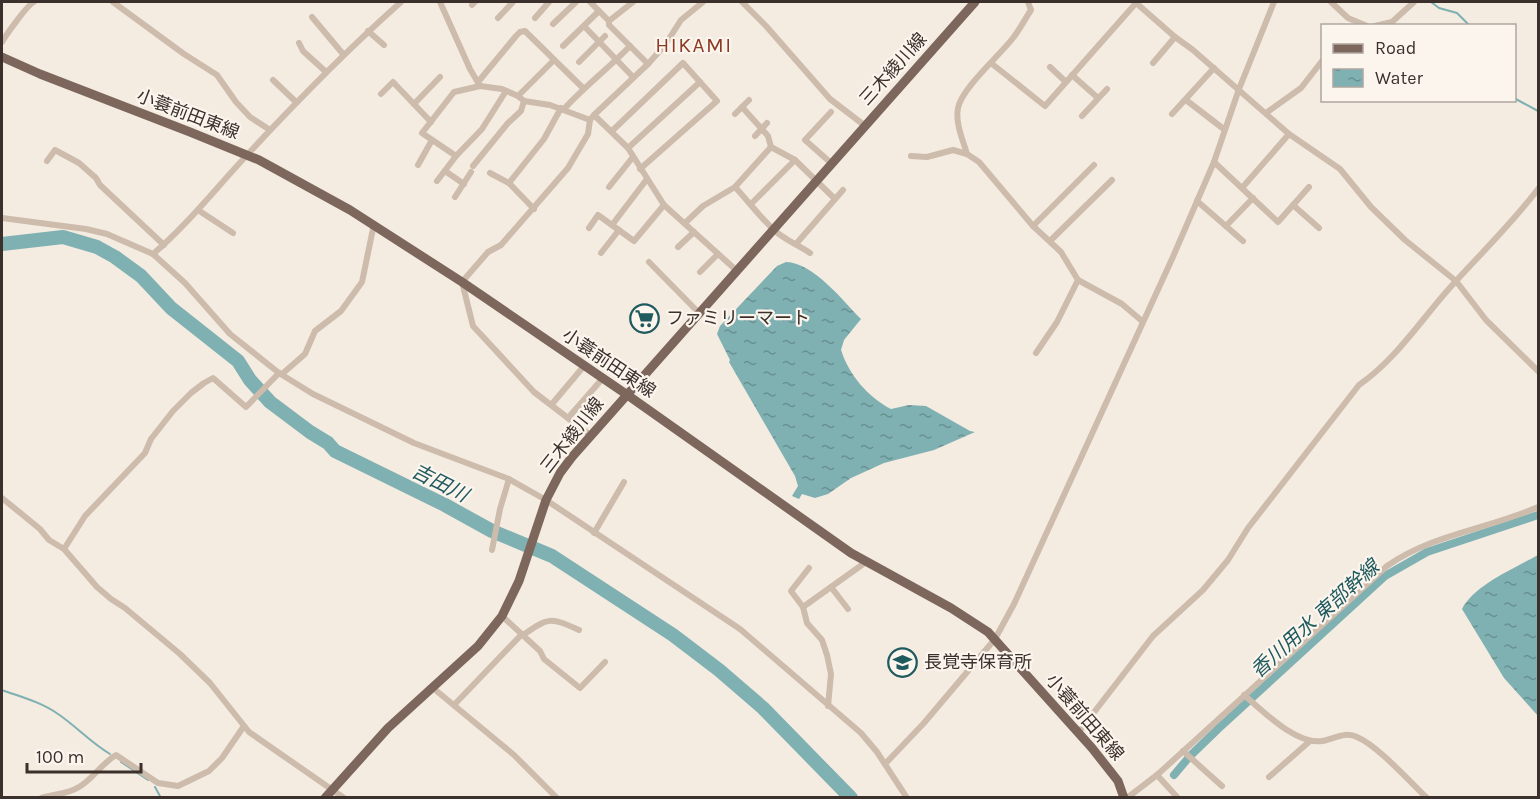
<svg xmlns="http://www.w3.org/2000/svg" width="1540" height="799" viewBox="0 0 1540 799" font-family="Karla,'Noto Sans JP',sans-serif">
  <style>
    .water { fill: url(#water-ripples) }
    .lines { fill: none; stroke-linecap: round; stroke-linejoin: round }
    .stream { stroke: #7fb0b2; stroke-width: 2 }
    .canal { stroke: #7fb0b2; stroke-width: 8 }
    .river { stroke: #7fb0b2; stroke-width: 14 }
    .street { stroke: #cdbbac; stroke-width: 6 }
    .primary { stroke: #7d675c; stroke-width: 9 }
    .labels { text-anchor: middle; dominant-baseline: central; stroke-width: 4.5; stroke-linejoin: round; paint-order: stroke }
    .street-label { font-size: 18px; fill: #3b302b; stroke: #fbf5ee }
    .poi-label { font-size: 18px; fill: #3b302b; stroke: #fbf5ee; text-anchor: start }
    .water-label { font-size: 20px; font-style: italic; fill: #1f5a5e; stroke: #fbf5ee }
    .quarter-label { font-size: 21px; letter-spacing: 1.5px; fill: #8c3b22; stroke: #fbf5ee }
  </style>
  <defs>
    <pattern id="water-ripples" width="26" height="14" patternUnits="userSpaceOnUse" patternTransform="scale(1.5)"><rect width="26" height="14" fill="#7fb0b2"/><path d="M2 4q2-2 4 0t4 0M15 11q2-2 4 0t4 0" fill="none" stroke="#699091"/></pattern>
  </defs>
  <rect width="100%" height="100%" fill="#f4ebe1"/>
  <g class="water">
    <path d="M786,262C814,263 843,301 861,319L844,340L841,350C849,375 868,397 891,409L909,405L926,406L970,431L975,432L934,450L884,463L851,478L828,494L815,498L802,494L799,499L792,496L798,486L795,476L729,362L730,360L717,334L720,326L777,266Z"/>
    <path d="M1538,555V716L1504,678L1462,609C1474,585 1515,568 1538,555Z"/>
  </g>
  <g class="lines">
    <g class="stream">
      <path d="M1431,2L1439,8L1457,13L1470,26"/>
      <path d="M1514,98L1538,111"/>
      <path d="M2,690C21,697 41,702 58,714C76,726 91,743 110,754"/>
      <path d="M121,762L148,780"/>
      <path d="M155,787L161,798"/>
    </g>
    <path class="canal" d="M1174,775L1190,756L1219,728L1385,576L1427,552L1538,515"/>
    <path class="river" d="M2,244L63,237L97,247L115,257L141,276L171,308L238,361L250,380L270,402L310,432L328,443L335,451L445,505L492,531L552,556L673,635L719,670L763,708L851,798"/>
    <g class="street">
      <path d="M113,2L184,54L217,75L236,102L250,117L270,130"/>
      <path d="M440,2L470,69L480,86L502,89L518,96L524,101L550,105L590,120"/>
      <path d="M590,2L609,21V25L648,64"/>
      <path d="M742,2L766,26L830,99L864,125"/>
      <path d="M1135,2L1175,37L1193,50L1289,134L1340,169L1371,207L1405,240L1456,281L1486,320L1538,371"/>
      <path d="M1331,2L1348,18L1367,26"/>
      <path d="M472,5L475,2"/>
      <path d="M312,17L343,54"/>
      <path d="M498,18L513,2"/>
      <path d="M535,18L549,2"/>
      <path d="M609,21L633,2"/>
      <path d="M553,24L576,2"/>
      <path d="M584,26L633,77"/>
      <path d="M1375,26L1392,22L1414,2"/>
      <path d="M368,31L384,45"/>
      <path d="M2,42C6,35 28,4 34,2"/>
      <path d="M299,43L303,51L325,71"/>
      <path d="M563,46L599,11"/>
      <path d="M579,62L605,36"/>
      <path d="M991,63L1045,106L1136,3"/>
      <path d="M1153,63L1175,37"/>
      <path d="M1050,67L1066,82"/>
      <path d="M1072,75L1098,98"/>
      <path d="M273,80L296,102"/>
      <path d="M478,82L516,36L520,32L525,31L583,88"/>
      <path d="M381,94L393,82L431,122"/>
      <path d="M518,96L554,60"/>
      <path d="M1186,100L1225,130"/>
      <path d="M414,104L440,77"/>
      <path d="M742,107L768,136L771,147L795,160L835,199"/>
      <path d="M564,109C585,86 609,68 630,46"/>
      <path d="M1266,113L1301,88L1322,61"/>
      <path d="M735,114L749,100"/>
      <path d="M1172,114L1214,68"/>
      <path d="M594,115L628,148L664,205L736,270"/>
      <path d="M1082,116L1107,89"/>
      <path d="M612,131L683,63L717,101L640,169"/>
      <path d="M755,136L767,123"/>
      <path d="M628,148L700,82"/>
      <path d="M967,154C963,140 955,123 958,108C962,88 1000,55 1013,38C1020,29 1025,19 1031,10L1028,2"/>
      <path d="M456,156L422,133L454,92L480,86"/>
      <path d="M911,156L927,157L953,150L967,154L979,162L1033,226L1061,252L1078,280L1122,304L1142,321"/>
      <path d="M47,161L55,150L79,163L96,178L100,185L164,245"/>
      <path d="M1214,162L1278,222L1309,187"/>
      <path d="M831,163L805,140L831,112"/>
      <path d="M418,165L432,140"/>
      <path d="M473,166L508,123L521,111L524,101"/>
      <path d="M445,171L464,184"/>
      <path d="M490,173L509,183L534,209"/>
      <path d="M437,181L456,156L482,129L506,91"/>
      <path d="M509,183L544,139L561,108"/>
      <path d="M609,187L633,157"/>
      <path d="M735,187C748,201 760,217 774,230C785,240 798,245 810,253"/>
      <path d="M1242,188L1289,134"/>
      <path d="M455,197L471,172"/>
      <path d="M1197,201L1243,241"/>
      <path d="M751,204L795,160"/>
      <path d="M1293,205L1319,228"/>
      <path d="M198,210L233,233"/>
      <path d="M2,218L86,229L107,234L153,254L185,283L230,334L279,373L313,394L414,443L509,479L546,500L740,629L861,733L877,752L907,798"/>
      <path d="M685,223L703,206L735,187L771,147"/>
      <path d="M612,225L647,179"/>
      <path d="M1033,226L1094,165"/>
      <path d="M1226,226L1253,198"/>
      <path d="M589,228L598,215L634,241L664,205"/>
      <path d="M1050,241L1112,180"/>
      <path d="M796,244L843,190"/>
      <path d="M678,247L694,232"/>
      <path d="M601,253L619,230"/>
      <path d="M153,254C188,224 216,188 248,154C297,101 347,50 401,2"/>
      <path d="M649,262L699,313"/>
      <path d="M700,272L718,254"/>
      <path d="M1036,353L1057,322L1078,280"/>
      <path d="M282,374L305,354L315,331L341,311L362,282L374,224"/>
      <path d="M552,404L584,366"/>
      <path d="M568,418L603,378"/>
      <path d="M590,435L534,392L473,326L462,282L488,252L501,245L568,168L588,134L590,120L594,115L648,64L665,45L681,20L703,2"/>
      <path d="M2,498L40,529L49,540L64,549L97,587L111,599L125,608L180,654L210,683L249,732L344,798"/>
      <path d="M594,533L624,482"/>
      <path d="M64,549L85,516L145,453L151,439L173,411L191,393L204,383L213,378L246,407L279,373"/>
      <path d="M492,550L500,509L509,479"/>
      <path d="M809,568L791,591L803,607L807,623L822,640L827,655L831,674L828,706"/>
      <path d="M831,587L848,609"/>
      <path d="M803,607L866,562"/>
      <path d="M502,616L540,651L544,659L580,688L605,662"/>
      <path d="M523,635C549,617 550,617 579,630"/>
      <path d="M433,688L514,755L557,798"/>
      <path d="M1244,695C1263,711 1296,745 1322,741C1334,739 1345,731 1357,737C1378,746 1409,781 1427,798"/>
      <path d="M454,705L522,634"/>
      <path d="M1078,733L1153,636L1203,590L1228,560L1248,528L1359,385C1394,361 1419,323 1447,291C1477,257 1511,225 1538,189"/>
      <path d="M1183,751L1222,786"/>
      <path d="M885,764L924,723L995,639L1014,604L1172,259L1214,162L1239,89L1274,2"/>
      <path d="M1157,775L1178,798"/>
      <path d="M1269,777L1310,741"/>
      <path d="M41,798C54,794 68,794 79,787C93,779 102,763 116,755L158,783L178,786L209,771L222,758L244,726"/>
      <path d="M1127,798L1157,775L1387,566C1433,534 1488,529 1538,507"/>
    </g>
    <g class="primary">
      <path d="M2,57L40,74L190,132L259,160L350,210L462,282L626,394L851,553L951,608L988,632L1092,748L1118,781L1124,798"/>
      <path d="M325,798L388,728L478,646L502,616L519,581L546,500L560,473L572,457L975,2"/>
    </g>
  </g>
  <defs>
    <symbol id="supermarket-ring" viewBox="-11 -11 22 22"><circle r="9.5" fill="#fbf5ee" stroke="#1f5a5e" stroke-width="1.5"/><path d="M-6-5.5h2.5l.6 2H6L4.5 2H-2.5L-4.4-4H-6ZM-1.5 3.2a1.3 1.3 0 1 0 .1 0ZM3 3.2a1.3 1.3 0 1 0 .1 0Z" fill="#1f5a5e"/></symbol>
    <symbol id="school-ring" viewBox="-11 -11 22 22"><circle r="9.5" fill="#fbf5ee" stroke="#1f5a5e" stroke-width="1.5"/><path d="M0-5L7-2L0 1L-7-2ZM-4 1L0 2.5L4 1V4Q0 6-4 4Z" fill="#1f5a5e"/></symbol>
  </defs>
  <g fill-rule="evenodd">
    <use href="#supermarket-ring" x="628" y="302" width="33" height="33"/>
    <use href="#school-ring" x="886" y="646" width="33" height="33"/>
  </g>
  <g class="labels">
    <g class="street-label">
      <text transform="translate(893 69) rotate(-48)">三木綾川線</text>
      <text transform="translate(188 114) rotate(21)">小蓑前田東線</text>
      <text transform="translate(609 363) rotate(34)">小蓑前田東線</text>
      <text transform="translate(572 435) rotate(-52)">三木綾川線</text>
      <text transform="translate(1085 717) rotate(49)">小蓑前田東線</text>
    </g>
    <g class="poi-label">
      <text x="666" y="318">ファミリーマート</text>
      <text x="924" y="662">長覚寺保育所</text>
    </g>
    <g class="water-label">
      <text transform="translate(440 483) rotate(27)">吉田川</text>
      <text transform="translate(1315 619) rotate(-42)">香川用水 東部幹線</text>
    </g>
    <g class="quarter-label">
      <text x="694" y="45">HIKAMI</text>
    </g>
  </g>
  <rect width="1540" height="799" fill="none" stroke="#3b302b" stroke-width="6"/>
  <rect x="1321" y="24" width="195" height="78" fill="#fbf5ee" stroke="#aea6a0" stroke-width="1.5"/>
  <rect x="1333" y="44" width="30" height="9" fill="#7d675c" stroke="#aea6a0" stroke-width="1.5"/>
  <text x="1375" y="54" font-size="18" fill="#3b302b">Road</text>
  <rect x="1333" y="69" width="30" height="18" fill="url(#water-ripples)" stroke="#aea6a0" stroke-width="1.5"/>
  <text x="1375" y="84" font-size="18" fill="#3b302b">Water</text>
  <path d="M27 763v9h114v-9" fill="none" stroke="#3b302b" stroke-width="3"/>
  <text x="36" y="763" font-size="18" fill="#3b302b" stroke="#fbf5ee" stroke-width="4.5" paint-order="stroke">100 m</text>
</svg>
